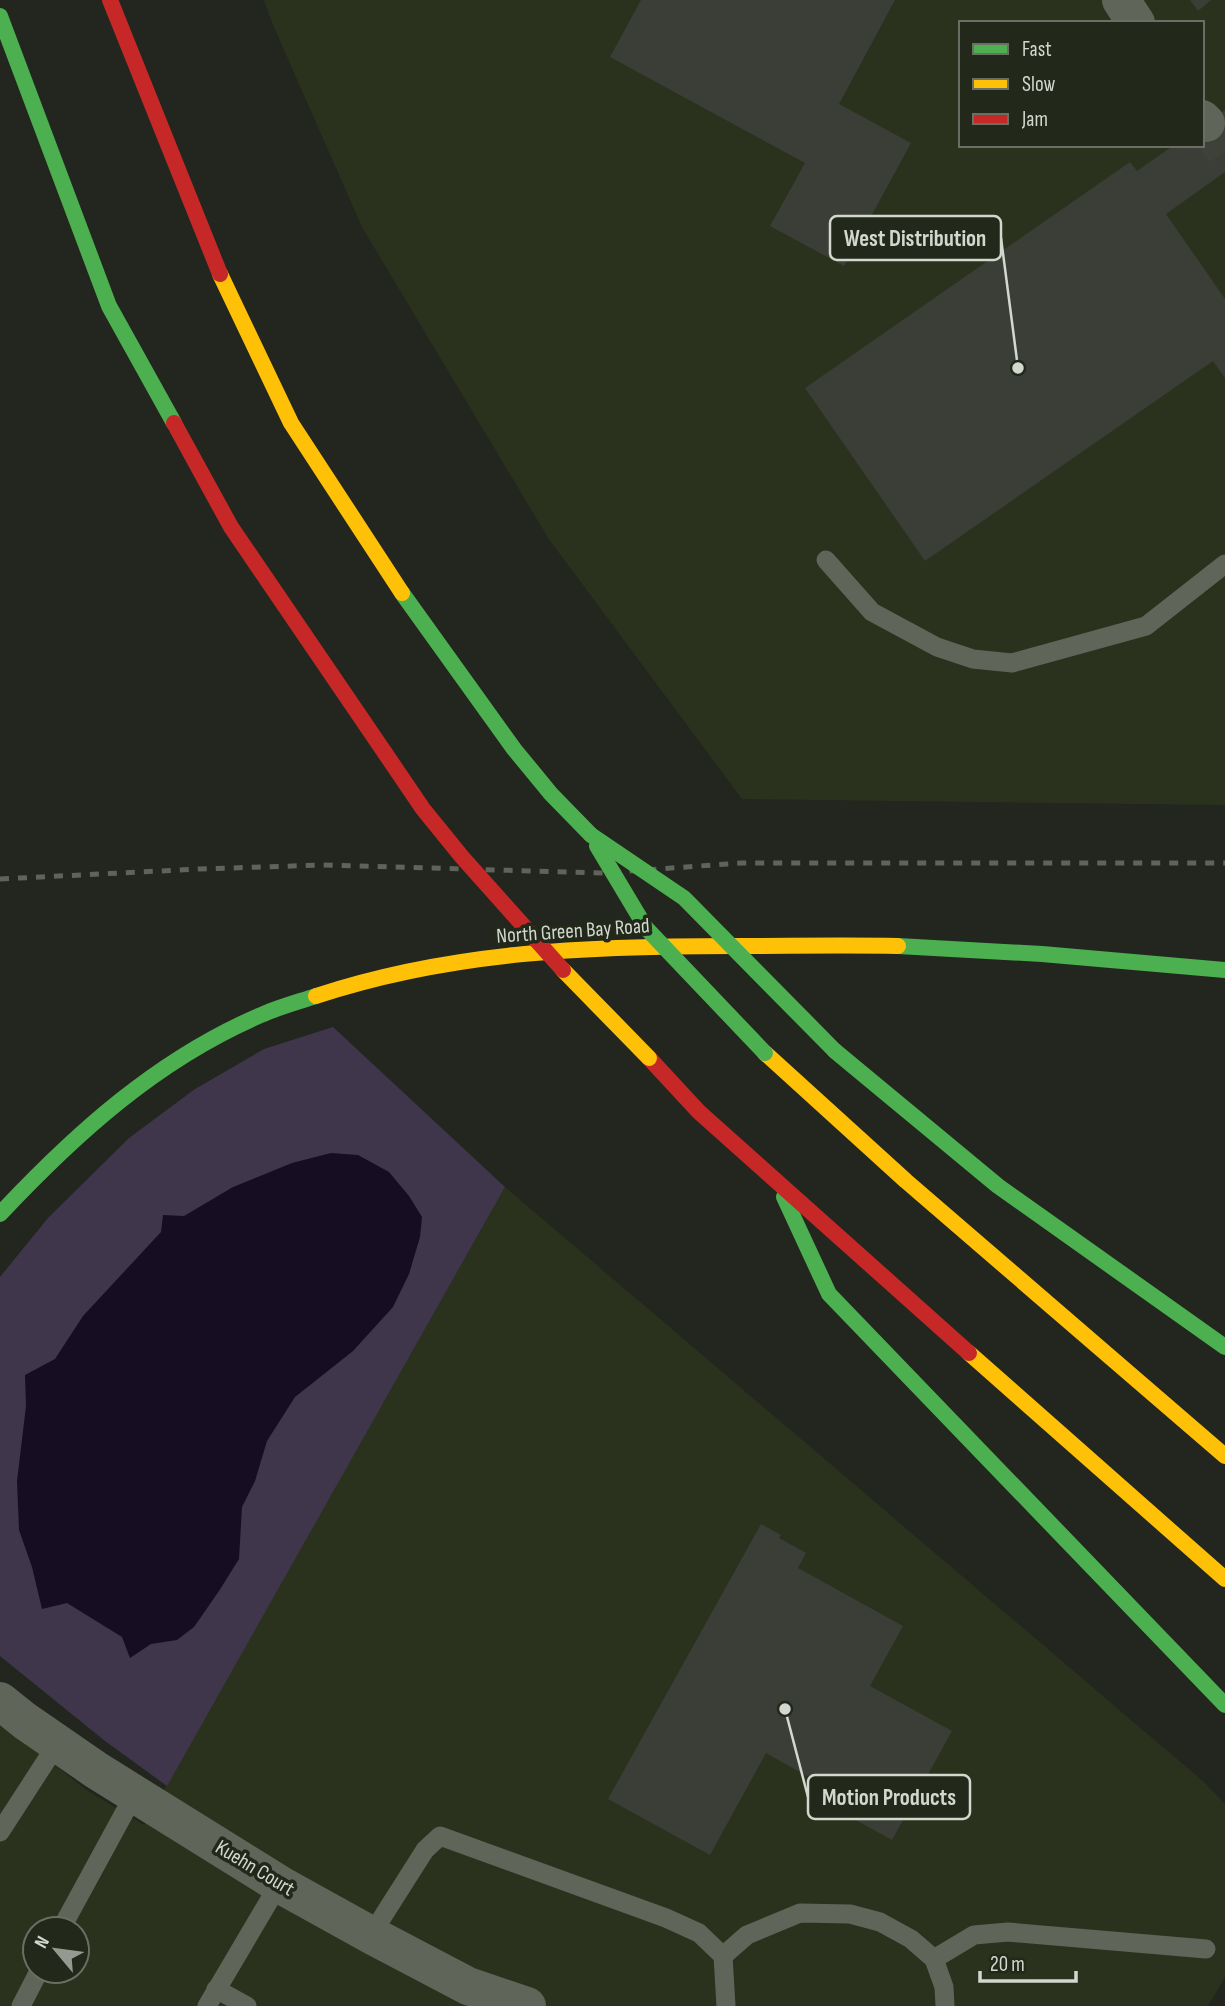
<svg xmlns="http://www.w3.org/2000/svg" width="1225" height="2006" viewBox="0 0 1225 2006" font-family="'Sofia Sans Condensed',sans-serif">
  <style>
    .built { fill: #2a321e; fill-rule: evenodd }
    .green { fill: #3f364b }
    .water { fill: #160d22 }
    .building { fill: #3a3e37 }
    .lines { fill: none; stroke-linecap: round; stroke-linejoin: round }
    .street-tunnel { stroke: #3d4138; stroke-width: 38; stroke-dasharray: 38 19; stroke-linecap: butt }
    .lane { stroke: #60655a; stroke-width: 19 }
    .street { stroke: #60655a; stroke-width: 38 }
    .fast { stroke: #4caf50; stroke-width: 16 }
    .slow { stroke: #ffc107; stroke-width: 16 }
    .jam { stroke: #c62828; stroke-width: 16 }
    .rail { stroke: #5f635a; stroke-width: 5; stroke-dasharray: 9 9; stroke-linecap: butt }
    .fast-bridge { stroke: #4caf50; stroke-width: 16 }
    .slow-bridge { stroke: #ffc107; stroke-width: 16 }
    .jam-bridge { stroke: #c62828; stroke-width: 16 }
    .labels { text-anchor: middle; dominant-baseline: central; stroke-width: 7; stroke-linejoin: round; paint-order: stroke }
    .street-label { font-size: 21px; fill: #d3d8ce; stroke: #22291a }
    .leader { fill: none; stroke: #d3d8ce; stroke-width: 2.5 }
    .callout-dot { fill: #d3d8ce; stroke: #22291a; stroke-width: 2.5 }
    .callout { fill: #22291a; stroke: #d3d8ce; stroke-width: 2.5 }
    .callout-label { font-size: 23px; text-anchor: middle; font-weight: bold; fill: #d3d8ce }
  </style>
  <rect width="100%" height="100%" fill="#22261e"/>
  <g class="built">
    <path d="M264,0H1225V805L742,799L548,538L362,227L273,25ZM961,23H1202V145H961Z"/>
    <path d="M505,1187L1204,1782L1225,1804V1977L1208,2006H0V1722L85,1789L144,1825ZM35,1929H77V1971H35Z"/>
  </g>
  <path class="green" d="M333,1027L505,1187L167,1786L105,1741L0,1656V1277L48,1218L129,1138L195,1089L264,1049Z"/>
  <path class="water" d="M331,1153L358,1155L389,1172L409,1196L422,1217L420,1237L409,1274L393,1307L353,1351L295,1397L267,1441L255,1481L242,1507L239,1559L219,1591L194,1627L177,1640L151,1644L130,1658L122,1637L67,1603L42,1609L32,1567L19,1530L17,1481L26,1406L25,1375L55,1359L83,1316L161,1232L163,1215L184,1216L233,1187L292,1163Z"/>
  <g class="building">
    <path d="M641,0H895L839,104L911,143L844,266L770,226L805,163L610,57Z"/>
    <path d="M1190,0H1211L1198,11Z"/>
    <path d="M1225,110V172L1166,214L1225,299V378L1213,361L925,561L805,388L1130,162L1137,171L1174,145H1202V126Z"/>
    <path d="M761,1524L781,1535L779,1538L806,1553L798,1568L903,1626L870,1686L952,1731L892,1840L805,1792L812,1779L766,1753L710,1855L608,1799Z"/>
  </g>
  <g class="lines">
    <path class="street-tunnel" d="M1206,123L1225,152"/>
    <g class="lane">
      <path d="M826,560L872,612L937,647L973,659L1012,663L1146,626L1225,564"/>
      <path d="M0,1832L57,1744"/>
      <path d="M61,1929L134,1795"/>
      <path d="M371,1935L425,1850L440,1836L666,1918L699,1933L723,1956L726,2006"/>
      <path d="M723,1956L747,1935L800,1913L850,1914L880,1922L911,1939L934,1959L944,1987L945,2006"/>
      <path d="M934,1959L974,1935L1008,1932L1206,1949"/>
      <path d="M216,1989L247,2006"/>
      <path d="M21,2006L39,1971"/>
      <path d="M207,2006L279,1884"/>
    </g>
    <g class="street">
      <path d="M1121,0L1136,23"/>
      <path d="M1202,119L1206,123"/>
      <path d="M0,1701L25,1721L96,1770L279,1884L371,1935L468,1986L527,2006"/>
    </g>
    <g class="fast">
      <path d="M0,16L109,306L174,423"/>
      <path d="M402,593L514,749L551,794L591,835"/>
      <path d="M898,946L1042,954L1225,970"/>
      <path d="M835,1051L998,1186L1225,1347"/>
      <path d="M784,1197L829,1294L1225,1705"/>
      <path d="M0,1214C76,1133 158,1059 261,1015C279,1007 298,1002 316,996"/>
    </g>
    <g class="slow">
      <path d="M220,274L291,423L402,593"/>
      <path d="M316,996C452,951 592,946 733,946C788,946 843,945 898,946"/>
      <path d="M765,1053L906,1181L1225,1456"/>
      <path d="M969,1353L1225,1579"/>
    </g>
    <g class="jam">
      <path d="M110,0L220,274"/>
      <path d="M174,423L231,527L385,753"/>
      <path d="M649,1058L699,1112L969,1353"/>
    </g>
    <path class="rail" d="M0,879L200,869L323,865L603,873L741,863H1225"/>
    <g class="fast-bridge">
      <path d="M591,835L684,898L835,1051"/>
      <path d="M597,846L646,928L765,1053"/>
    </g>
    <path class="slow-bridge" d="M563,970L649,1058"/>
    <path class="jam-bridge" d="M385,753L423,809L462,857L563,970"/>
  </g>
  <g class="labels">
    <g class="street-label">
      <text transform="translate(573 931) rotate(-4)">North Green Bay Road</text>
      <text transform="translate(255 1868) rotate(31)">Kuehn Court</text>
    </g>
  </g>
  <path class="leader" d="M1018 368L1001 238M785 1709L808 1797"/>
  <g class="callout-dot">
    <circle cx="1018" cy="368" r="7"/>
    <circle cx="785" cy="1709" r="7"/>
  </g>
  <g class="callout">
    <rect x="830" y="216" width="171" height="44" rx="7"/>
    <rect x="808" y="1775" width="162" height="44" rx="7"/>
  </g>
  <g class="callout-label">
    <text x="915" y="246">West Distribution</text>
    <text x="889" y="1805">Motion Products</text>
  </g>
  <rect x="959" y="21" width="245" height="126" fill="#22291a" stroke="#696f62" stroke-width="2"/>
  <rect x="973" y="44" width="35" height="10" fill="#4caf50" stroke="#696f62" stroke-width="2"/>
  <text x="1022" y="56" font-size="21" fill="#d3d8ce">Fast</text>
  <rect x="973" y="79" width="35" height="10" fill="#ffc107" stroke="#696f62" stroke-width="2"/>
  <text x="1022" y="91" font-size="21" fill="#d3d8ce">Slow</text>
  <rect x="973" y="114" width="35" height="10" fill="#c62828" stroke="#696f62" stroke-width="2"/>
  <text x="1022" y="126" font-size="21" fill="#d3d8ce">Jam</text>
  <g transform="translate(56 1950) rotate(299)"><circle r="33" fill="#22291a" stroke="#696f62" stroke-width="2"/>
  <path d="M0-5L12 26L0 18L-12 26Z" fill="#959a90"/>
  <text y="-10" font-size="19" font-weight="bold" text-anchor="middle" fill="#d3d8ce">N</text>
  </g>
  <path d="M980 1971v10h96v-10" fill="none" stroke="#d3d8ce" stroke-width="3.5"/>
  <text x="990" y="1971" font-size="21" fill="#d3d8ce" stroke="#22291a" stroke-width="5" paint-order="stroke">20 m</text>
</svg>
